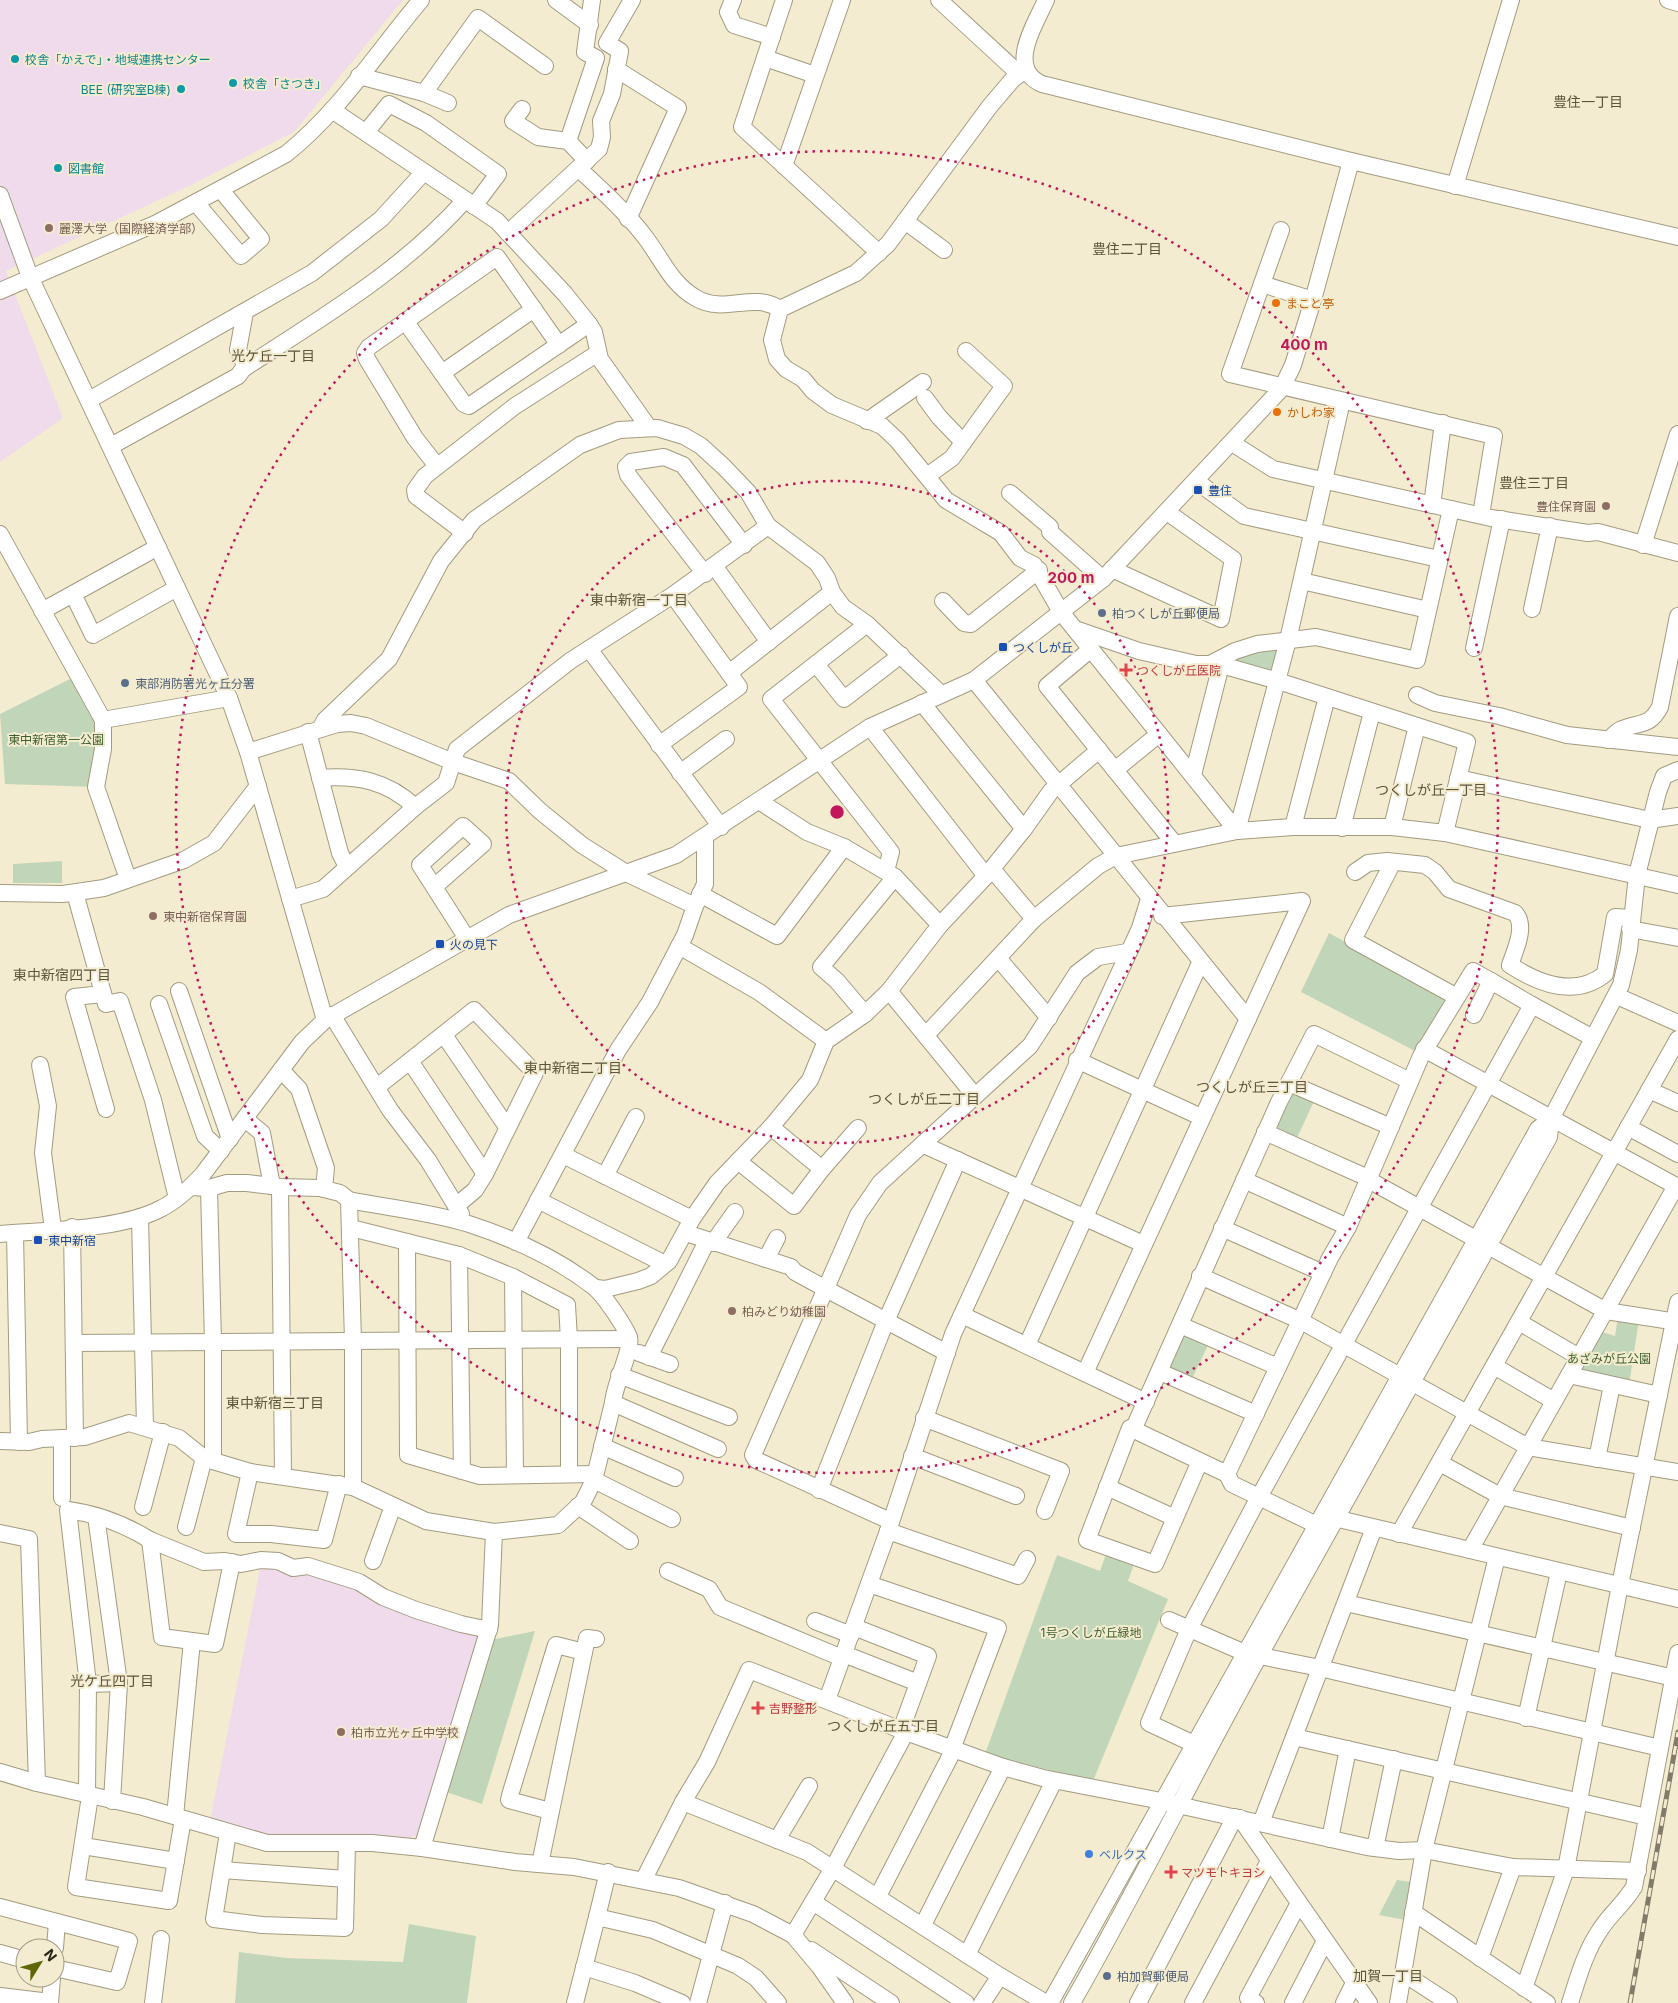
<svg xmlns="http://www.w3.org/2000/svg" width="1678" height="2003" viewBox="0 0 1678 2003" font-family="Inter,'Noto Sans JP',sans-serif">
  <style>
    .education { fill: #efdbeb }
    .green { fill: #c1d6b8 }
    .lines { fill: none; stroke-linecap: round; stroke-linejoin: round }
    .minor-casing { stroke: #a39b80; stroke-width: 18 }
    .minor { stroke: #fff; stroke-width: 16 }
    .rail-casing { stroke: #817c69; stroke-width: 5 }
    .rail { stroke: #f4ecd0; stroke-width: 3; stroke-dasharray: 9; stroke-linecap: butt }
    .ring { fill: none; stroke: #c2185b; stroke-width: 2.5; stroke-dasharray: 2.5 5 }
    .culture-dot { fill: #0f9aa8; stroke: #f4ecd0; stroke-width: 2 }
    .education-dot { fill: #8d6e63; stroke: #f4ecd0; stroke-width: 2 }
    .food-dot { fill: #e8710a; stroke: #f4ecd0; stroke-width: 2 }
    .transit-dot { fill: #1a4fb4; stroke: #f4ecd0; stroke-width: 2 }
    .service-dot { fill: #5c6f8a; stroke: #f4ecd0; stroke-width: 2 }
    .health-dot { fill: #e0444e; stroke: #f4ecd0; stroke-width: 2 }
    .shop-dot { fill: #3f7fe0; stroke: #f4ecd0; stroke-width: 2 }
    .labels { text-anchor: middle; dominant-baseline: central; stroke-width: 4; stroke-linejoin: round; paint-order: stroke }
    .culture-label { font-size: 12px; fill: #0d838f; stroke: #f4ecd0; text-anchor: start }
    .education-label { font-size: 12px; fill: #785e54; stroke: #f4ecd0; text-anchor: start }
    .food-label { font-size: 12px; fill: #c56008; stroke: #f4ecd0; text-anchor: start }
    .transit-label { font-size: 12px; fill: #164399; stroke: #f4ecd0; text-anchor: start }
    .service-label { font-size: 12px; fill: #4e5e75; stroke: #f4ecd0; text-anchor: start }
    .health-label { font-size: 12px; fill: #be3a42; stroke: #f4ecd0; text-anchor: start }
    .park-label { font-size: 12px; fill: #3d5f2d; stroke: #f4ecd0 }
    .shop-label { font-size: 12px; fill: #366cbe; stroke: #f4ecd0; text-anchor: start }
    .neighbourhood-label { font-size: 14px; fill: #5c553c; stroke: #f4ecd0 }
    .centre { fill: #c2185b; stroke: #f4ecd0; stroke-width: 2.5 }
    .ring-label { font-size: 15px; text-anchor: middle; font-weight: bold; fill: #c2185b; stroke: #f4ecd0; stroke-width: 4; stroke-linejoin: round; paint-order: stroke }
  </style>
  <rect width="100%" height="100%" fill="#f4ecd0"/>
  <g class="education">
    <path d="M0,0H403L294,132L189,186L6,271L63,418L0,462Z"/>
    <path d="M261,1564L308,1570L482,1635L423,1831L407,1840L263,1836L210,1821Z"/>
  </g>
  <g class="green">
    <path d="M1276,647L1280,651L1270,674L1236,663V657Z"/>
    <path d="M78,675L103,720L96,787L5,784L0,714Z"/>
    <path d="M62,861V883H13V864Z"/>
    <path d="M1329,933L1448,997V1003L1417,1052L1301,992Z"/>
    <path d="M1291,1092L1315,1099L1296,1140L1275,1131L1273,1126Z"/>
    <path d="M1618,1317L1639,1320L1629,1385L1578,1374L1599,1331L1615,1336Z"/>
    <path d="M1182,1334L1209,1343L1191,1381L1167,1367Z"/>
    <path d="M1106,1554L1134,1564L1128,1581L1168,1599L1093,1781L985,1754L1057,1555L1100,1571Z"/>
    <path d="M535,1631L482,1804L443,1791L491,1640Z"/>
    <path d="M1397,1880L1411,1882L1405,1920L1379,1915Z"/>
    <path d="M409,1924L476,1936L467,2003H235L239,1952L287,1958L403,1962Z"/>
  </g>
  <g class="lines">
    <defs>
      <g id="minor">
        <path d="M556,0L590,25"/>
        <path d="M733,0L728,12L734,25L772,37"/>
        <path d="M784,0L742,127L879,253"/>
        <path d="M939,0L1015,70H1025"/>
        <path d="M1046,0C1035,25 1006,68 1042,84L1351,161L1678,237"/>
        <path d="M1668,0L1678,3"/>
        <path d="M765,58L815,75"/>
        <path d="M616,69L678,108L628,219"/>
        <path d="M1025,70L1013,79L990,106L888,244L856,273L780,309L772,340L777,359L786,369L803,379L813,391L832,405L882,426L897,440L946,500L1001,533L1020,558L1034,565L1061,612L1237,831"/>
        <path d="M359,76L424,93L448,103"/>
        <path d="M424,93L478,18L545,66"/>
        <path d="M522,109L513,121L538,137L568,141L587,161"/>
        <path d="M332,110L497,221L565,294L589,324L594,332L600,359L649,428"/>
        <path d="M367,131L389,104L426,123L498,174L474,206"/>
        <path d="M568,141L596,58L585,52L592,0"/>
        <path d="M784,166L842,0"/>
        <path d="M579,169C601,189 628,214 645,237C662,259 671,284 696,298C725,315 752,291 780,309"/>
        <path d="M1455,186L1511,0"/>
        <path d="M0,195L30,277L229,698L248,752L325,1020"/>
        <path d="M196,203L241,256L261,239L221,190"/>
        <path d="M905,221L944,250"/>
        <path d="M1281,230L1230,374L1494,436L1481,515"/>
        <path d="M508,233L599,149L602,137L601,121L612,94L620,51L607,43L632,0"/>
        <path d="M1262,284L1313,300"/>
        <path d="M0,291L157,223L286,154C339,112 377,52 421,0"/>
        <path d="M245,312L238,350L246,367"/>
        <path d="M405,321L464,404L469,406L589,324"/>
        <path d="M442,373L534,309"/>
        <path d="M925,398L939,417L963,442"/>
        <path d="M89,400L312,273L381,219L424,172"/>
        <path d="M867,421L923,382"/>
        <path d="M1232,443L1273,469L1491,518L1588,533L1598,532L1678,553"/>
        <path d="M111,446L238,376L243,369C321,318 402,271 465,200"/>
        <path d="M437,466L415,438L367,359L365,353L369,347L497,257L559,345"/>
        <path d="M927,476L952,458L1004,386L966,351"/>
        <path d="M1196,481L1244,516L1439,559"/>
        <path d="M1010,493L1050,527V532L1103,579"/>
        <path d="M1432,505L1443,423"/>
        <path d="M465,533L416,496L415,490L425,476L515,406L598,353"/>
        <path d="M0,534L103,720V749L96,787L128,879"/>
        <path d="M1643,545L1678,434"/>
        <path d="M715,567L769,642"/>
        <path d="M1112,569L1221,619L1233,559L1167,512"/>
        <path d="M705,574L628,475L626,467L631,462L664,457L683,465L744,545"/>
        <path d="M1302,581L1428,610"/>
        <path d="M73,594L93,635L177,588"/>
        <path d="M943,601L964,623L971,624L1039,570"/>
        <path d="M1532,609L1550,526"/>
        <path d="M42,611L158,547"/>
        <path d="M867,624L771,699L891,852L886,871"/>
        <path d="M1075,629L1139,651L1196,664H1218L1278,681L1467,742L1445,833"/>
        <path d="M1474,648L1502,519"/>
        <path d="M589,649L721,827"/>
        <path d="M1091,649L1047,686L1174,843"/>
        <path d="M816,664L844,699L901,655"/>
        <path d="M1210,664L1235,651L1257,644L1316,637L1417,660L1451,509"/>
        <path d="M729,673L832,592"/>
        <path d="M974,680L1248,1019"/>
        <path d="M1417,695L1435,703L1499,716L1567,735L1678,747"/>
        <path d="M922,703L1024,829"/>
        <path d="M103,720L229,698"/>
        <path d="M870,727L986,876"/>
        <path d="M320,729L325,720L389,659L441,561L474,520L580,445L619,430L657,428L684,436L701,446L724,467L748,492L768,526L817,563L827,578L832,592L843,607L867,624L941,694"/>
        <path d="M308,732L340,853L347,867"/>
        <path d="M1608,740C1612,737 1616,732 1620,730C1639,721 1649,728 1660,707L1678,616"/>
        <path d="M659,745L739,687L673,595"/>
        <path d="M248,752L337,724L351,723L366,726L453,762L509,781L540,811L582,845L628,874L695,906L685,935L650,1002L618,1050L516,1242"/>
        <path d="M1115,770L1159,734"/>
        <path d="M680,773L726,739"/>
        <path d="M1193,775L1221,665"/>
        <path d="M320,778C357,775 388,781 415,807"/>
        <path d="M1458,778L1650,820L1678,816"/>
        <path d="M759,801L807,832L844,847L895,877L940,925"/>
        <path d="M1293,827L1327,697"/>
        <path d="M1392,827L1417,726"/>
        <path d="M1342,828L1372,712"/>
        <path d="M1237,831L1288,640L1342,401"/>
        <path d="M1393,862L1353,940L1457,997"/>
        <path d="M992,869L1034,919"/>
        <path d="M1355,872L1368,863L1387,861L1425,865L1435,872L1449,889L1515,913C1527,926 1515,950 1510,965C1539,984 1575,998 1605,974L1615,917L1631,918"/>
        <path d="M434,887L483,844L463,826L420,865L466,937"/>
        <path d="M0,893L63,894L104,888L184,860L214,843L258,786"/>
        <path d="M75,893L106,1004L120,1001L153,1100L177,1198"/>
        <path d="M700,894L777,936L844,847"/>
        <path d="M290,899L323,889L415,807L446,783L457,749L570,661L673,595L768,526"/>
        <path d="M696,904L705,884V837"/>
        <path d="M1630,929L1678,938"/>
        <path d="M679,946L759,992L826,1041"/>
        <path d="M998,958L1049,1018"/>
        <path d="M179,991L230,1139"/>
        <path d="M103,994L74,997L106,1109"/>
        <path d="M1617,996L1678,1023"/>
        <path d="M159,1004L205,1136L221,1151"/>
        <path d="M865,1014L837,981L821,967L895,877"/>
        <path d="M332,1015L390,1110L428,1160L461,1214"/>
        <path d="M1474,1015L1491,981L1532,1005"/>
        <path d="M444,1035L507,1127"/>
        <path d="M926,1035L1034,919L1098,866L1116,856L1237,831L1293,827H1392L1445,833L1678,885"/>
        <path d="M1424,1049L1678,1187"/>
        <path d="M1077,1060L1201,1117"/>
        <path d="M410,1061L485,1174"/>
        <path d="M40,1065L48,1106L43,1153L53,1229"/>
        <path d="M281,1070L299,1089L326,1168L324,1189"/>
        <path d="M1289,1083L1391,1127"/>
        <path d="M377,1087L474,1010L535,1073L485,1174L475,1190L456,1206"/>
        <path d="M1649,1090L1678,1103"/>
        <path d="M975,1096L889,991L940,925L986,876L1024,829L1051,791L1099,750"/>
        <path d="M245,1119L262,1133L272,1186"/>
        <path d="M771,1127L822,1169"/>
        <path d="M1628,1127L1678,1154"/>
        <path d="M1265,1132L1368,1178"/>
        <path d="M924,1145L1143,1244"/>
        <path d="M563,1155L692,1219"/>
        <path d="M738,1161L794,1206L822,1169L858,1128"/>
        <path d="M605,1176L636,1117"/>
        <path d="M1367,1179L1606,1311L1678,1322"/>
        <path d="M1244,1180L1348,1227"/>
        <path d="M280,1187L283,1475"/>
        <path d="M209,1188L213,1342V1461"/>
        <path d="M349,1200L353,1341V1487"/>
        <path d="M538,1200L665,1264"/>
        <path d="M140,1217L145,1427"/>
        <path d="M72,1227L75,1438"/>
        <path d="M351,1228L459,1255L513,1277L567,1305L569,1339V1474"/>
        <path d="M1222,1228L1323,1273"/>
        <path d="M15,1233L19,1442"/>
        <path d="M686,1233L791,1267L795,1272L826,1289L947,1353"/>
        <path d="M0,1234C47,1230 122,1230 162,1208C178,1200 191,1187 203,1174L302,1042L325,1020L509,915L676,855L870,727L974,680L1103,579L1282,388L1293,365L1313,300L1351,161"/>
        <path d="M407,1242L408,1455L480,1476L595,1474"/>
        <path d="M713,1243L735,1212"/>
        <path d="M459,1255L462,1471"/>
        <path d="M766,1259L777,1238"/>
        <path d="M1200,1276L1301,1321L1528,1447L1678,1472"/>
        <path d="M513,1277L515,1475"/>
        <path d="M596,1288L605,1289L638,1281L651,1276L669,1261L692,1219L717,1183L771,1127L810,1080L826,1041L865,1014L889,991"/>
        <path d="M962,1315L1146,1402"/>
        <path d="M1519,1322L1579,1357"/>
        <path d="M1180,1325L1278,1367"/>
        <path d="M74,1343L629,1339"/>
        <path d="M1027,1345L1200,963"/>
        <path d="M639,1353L670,1364"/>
        <path d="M649,1357L707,1241"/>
        <path d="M1494,1366L1554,1401"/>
        <path d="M1160,1372L1256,1414"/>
        <path d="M1085,1373L1302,901L1162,916"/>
        <path d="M619,1375L729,1417"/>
        <path d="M1569,1375L1659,1395"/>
        <path d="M613,1403L718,1449"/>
        <path d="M924,1418L1061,1471L1045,1511"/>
        <path d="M1133,1430L1279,1102L1314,1034L1410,1081"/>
        <path d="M62,1439V1498"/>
        <path d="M0,1441L29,1442L42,1439L85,1437L129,1423L179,1438L204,1458L213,1461L250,1472L353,1487L426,1521L494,1532L558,1525L583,1502L594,1480L613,1403C614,1384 633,1349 629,1337C624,1325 604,1295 594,1287C558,1259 512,1238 469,1224C431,1212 389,1208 349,1200L340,1193L320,1188L280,1187L247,1183H227L209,1188L191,1187"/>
        <path d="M602,1446L675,1478"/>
        <path d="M912,1456L1016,1496"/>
        <path d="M1597,1459L1612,1385"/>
        <path d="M1200,1461L1155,1564L1087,1540L1130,1428L1227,1474L1232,1484L1327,1530"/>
        <path d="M1440,1463L1500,1496L1632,1528"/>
        <path d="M250,1472L236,1534H271L324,1540L339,1484"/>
        <path d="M1227,1474L1330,1258L1348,1227L1421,1056L1473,971L1491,981"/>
        <path d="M594,1480L672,1519"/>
        <path d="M1107,1487L1175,1518"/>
        <path d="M819,1490L886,1321L958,1160"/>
        <path d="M578,1506L630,1541"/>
        <path d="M143,1507L163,1432"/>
        <path d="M96,1516L119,1683L112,1801"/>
        <path d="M1326,1516L1678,1599"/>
        <path d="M890,1521L756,1460L753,1455L858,1215L880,1183L1030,1046L1077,973L1098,957L1127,952"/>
        <path d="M186,1527L204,1458"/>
        <path d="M888,1531L1018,1576L1027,1559"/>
        <path d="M0,1533L29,1539L37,1783"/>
        <path d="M1399,1534L1678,1039"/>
        <path d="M1470,1550L1676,1186"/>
        <path d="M373,1561L393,1506"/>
        <path d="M668,1571L709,1589L720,1607L842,1658"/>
        <path d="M869,1584L998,1628L952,1749"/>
        <path d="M1346,1603L1674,1678"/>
        <path d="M1169,1620L1245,1653L1320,1668L1660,1748"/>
        <path d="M815,1621L851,1635"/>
        <path d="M854,1627L928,1656L901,1730"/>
        <path d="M192,1641L215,1644L232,1562"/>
        <path d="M844,1654L918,1683"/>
        <path d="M88,1684L119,1683"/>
        <path d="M827,1700L888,1531L953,1334L1140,928L1149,899"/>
        <path d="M1526,1718L1559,1572"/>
        <path d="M1294,1737L1647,1817"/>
        <path d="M1196,1745L1149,1723L1189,1629L1259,1497L1532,1005L1593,1038"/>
        <path d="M0,1772L37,1783L143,1807L267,1843H372L422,1848L515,1862L574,1867L679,1888L753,1914L793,1935L819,1966L845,2003"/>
        <path d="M87,1795L88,1684L68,1510C99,1514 124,1524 150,1540"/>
        <path d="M90,1796L76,1887L169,1901L183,1819"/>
        <path d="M683,1802L807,1852L1000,1976L1046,2003"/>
        <path d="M550,1811L509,1800L511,1792L556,1645L584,1652"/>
        <path d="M175,1816L192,1641L162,1637L150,1540L204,1562L225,1561L241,1564L261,1560L278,1561L293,1568L308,1566L359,1582L383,1597L416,1610L461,1624L489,1630"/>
        <path d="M1240,1818L1369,2003"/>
        <path d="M1261,1823L1374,1528"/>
        <path d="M228,1833L214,1919L262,1925L345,1928L347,1844"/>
        <path d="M1330,1839L1348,1749"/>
        <path d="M777,1840L809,1786"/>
        <path d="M83,1846L176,1861"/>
        <path d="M422,1848L490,1625L494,1532"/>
        <path d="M1375,1848L1394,1759"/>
        <path d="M540,1864L587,1638L596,1639"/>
        <path d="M222,1870L346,1879"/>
        <path d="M644,1879L683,1802L707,1762L749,1670L906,1732L1003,1767L1043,1778L1151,1799L1367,1847L1399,1851L1424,1850L1513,1867L1638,1871"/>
        <path d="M878,1896L954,1749"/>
        <path d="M813,1902L966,2003"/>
        <path d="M0,1907L129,1941L117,1982L55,1968"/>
        <path d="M1413,1912L1547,2003"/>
        <path d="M597,1917L608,1872"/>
        <path d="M923,1925L1003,1767"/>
        <path d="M793,1935L833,1868L906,1732"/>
        <path d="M55,1948L57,1922"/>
        <path d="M811,1950L891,2003"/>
        <path d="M0,1953L25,1960"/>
        <path d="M967,1955L1054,1781"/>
        <path d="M1480,1958L1513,1867"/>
        <path d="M584,1967L635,1983L682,2003"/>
        <path d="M1403,1973L1449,2003"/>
        <path d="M1524,1988L1566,1869L1620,1585L1678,1302"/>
        <path d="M0,1996L50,2002"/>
        <path d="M50,2003L52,1978"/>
        <path d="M153,2003L161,1939"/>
        <path d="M575,2003L597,1917L653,1930L738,1966L756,1978L778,2003"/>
        <path d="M698,2003L725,1903"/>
        <path d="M982,2003L1000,1976"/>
        <path d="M1050,2003L1538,1129L1551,1119"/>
        <path d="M1072,2003C1137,1889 1195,1772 1258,1658C1354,1483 1453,1311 1549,1137L1551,1119L1621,985L1629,950L1637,875L1658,792L1664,776L1678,770"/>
        <path d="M1138,2003L1235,1817"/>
        <path d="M1193,2003L1269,1861"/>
        <path d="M1256,2003L1248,1998L1299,1903"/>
        <path d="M1293,2003L1325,1941"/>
        <path d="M1344,2003L1354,1983"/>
        <path d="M1398,2003L1424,1850L1497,1557"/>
        <path d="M1570,2003C1578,1978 1585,1952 1600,1930C1610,1914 1623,1905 1634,1887L1678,1653"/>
      </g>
    </defs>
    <use href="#minor" class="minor-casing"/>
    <use href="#minor" class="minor"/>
    <defs>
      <path id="rail" d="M1630,2003L1678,1732"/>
    </defs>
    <use href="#rail" class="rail-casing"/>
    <use href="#rail" class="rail"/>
  </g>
  <g class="ring">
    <circle cx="837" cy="812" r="331"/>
    <circle cx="837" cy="812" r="661"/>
  </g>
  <g class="culture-dot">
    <circle cx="15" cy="59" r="5"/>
    <circle cx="233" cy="83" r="5"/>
    <circle cx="181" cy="89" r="5"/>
    <circle cx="58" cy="168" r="5"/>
  </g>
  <g class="education-dot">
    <circle cx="49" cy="228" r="5"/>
    <circle cx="1606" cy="506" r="5"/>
    <circle cx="153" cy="916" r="5"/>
    <circle cx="732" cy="1311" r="5"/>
    <circle cx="341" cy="1732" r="5"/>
  </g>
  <g class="food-dot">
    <circle cx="1276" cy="303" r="5"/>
    <circle cx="1277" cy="412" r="5"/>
  </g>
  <g class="transit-dot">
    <rect x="1193" y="485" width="10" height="10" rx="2.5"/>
    <rect x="998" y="642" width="10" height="10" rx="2.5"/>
    <rect x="435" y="939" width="10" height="10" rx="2.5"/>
    <rect x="33" y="1235" width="10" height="10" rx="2.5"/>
  </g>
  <g class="service-dot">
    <circle cx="1102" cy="613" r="5"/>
    <circle cx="125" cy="683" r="5"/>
    <circle cx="1107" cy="1976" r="5"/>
  </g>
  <g class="health-dot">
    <path d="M1123.5 662.5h5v5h5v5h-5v5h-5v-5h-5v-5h5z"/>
    <path d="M755.5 1700.5h5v5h5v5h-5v5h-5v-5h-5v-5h5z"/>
    <path d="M1168.5 1864.5h5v5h5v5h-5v5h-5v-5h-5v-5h5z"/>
  </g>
  <circle class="shop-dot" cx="1089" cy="1854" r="5"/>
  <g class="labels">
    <g class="culture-label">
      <text x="25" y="59">校舎「かえで」・地域連携センター</text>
      <text x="243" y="83">校舎「さつき」</text>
      <text x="171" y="89" text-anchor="end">BEE (研究室B棟)</text>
      <text x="68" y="168">図書館</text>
    </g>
    <g class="education-label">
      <text x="59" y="228">麗澤大学（国際経済学部）</text>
      <text x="1596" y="506" text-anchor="end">豊住保育園</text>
      <text x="163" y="916">東中新宿保育園</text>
      <text x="742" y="1311">柏みどり幼稚園</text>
      <text x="351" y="1732">柏市立光ヶ丘中学校</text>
    </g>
    <g class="food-label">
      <text x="1286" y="303">まこと亭</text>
      <text x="1287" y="412">かしわ家</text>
    </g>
    <g class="transit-label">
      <text x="1208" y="490">豊住</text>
      <text x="1013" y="647">つくしが丘</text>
      <text x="450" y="944">火の見下</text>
      <text x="48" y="1240">東中新宿</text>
    </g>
    <g class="service-label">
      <text x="1112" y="613">柏つくしが丘郵便局</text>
      <text x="135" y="683">東部消防署光ヶ丘分署</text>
      <text x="1117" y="1976">柏加賀郵便局</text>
    </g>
    <g class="health-label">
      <text x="1137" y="670">つくしが丘医院</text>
      <text x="769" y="1708">吉野整形</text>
      <text x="1181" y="1872">マツモトキヨシ</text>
    </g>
    <g class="park-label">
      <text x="56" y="739">東中新宿第一公園</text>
      <text x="1609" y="1358">あざみが丘公園</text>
      <text x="1091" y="1632">1号つくしが丘緑地</text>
    </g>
    <g class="shop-label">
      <text x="1099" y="1854">ベルクス</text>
    </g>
    <g class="neighbourhood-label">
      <text x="1588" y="101">豊住一丁目</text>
      <text x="1127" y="248">豊住二丁目</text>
      <text x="273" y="355">光ケ丘一丁目</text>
      <text x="1534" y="482">豊住三丁目</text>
      <text x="639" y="599">東中新宿一丁目</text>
      <text x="1431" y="789">つくしが丘一丁目</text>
      <text x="62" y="974">東中新宿四丁目</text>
      <text x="573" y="1067">東中新宿二丁目</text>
      <text x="1252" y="1086">つくしが丘三丁目</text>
      <text x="924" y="1098">つくしが丘二丁目</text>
      <text x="275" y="1402">東中新宿三丁目</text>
      <text x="112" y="1680">光ケ丘四丁目</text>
      <text x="883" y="1725">つくしが丘五丁目</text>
      <text x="1388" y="1975">加賀一丁目</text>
    </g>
  </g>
  <circle cx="837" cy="812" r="8" class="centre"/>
  <g class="ring-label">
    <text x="1304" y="350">400 m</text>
    <text x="1071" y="583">200 m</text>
  </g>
  <g transform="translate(40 1963) rotate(53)"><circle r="24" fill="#f4ecd0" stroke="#a29c87"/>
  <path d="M0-4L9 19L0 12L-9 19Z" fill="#5e6708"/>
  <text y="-8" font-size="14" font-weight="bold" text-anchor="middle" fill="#272419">N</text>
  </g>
</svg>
